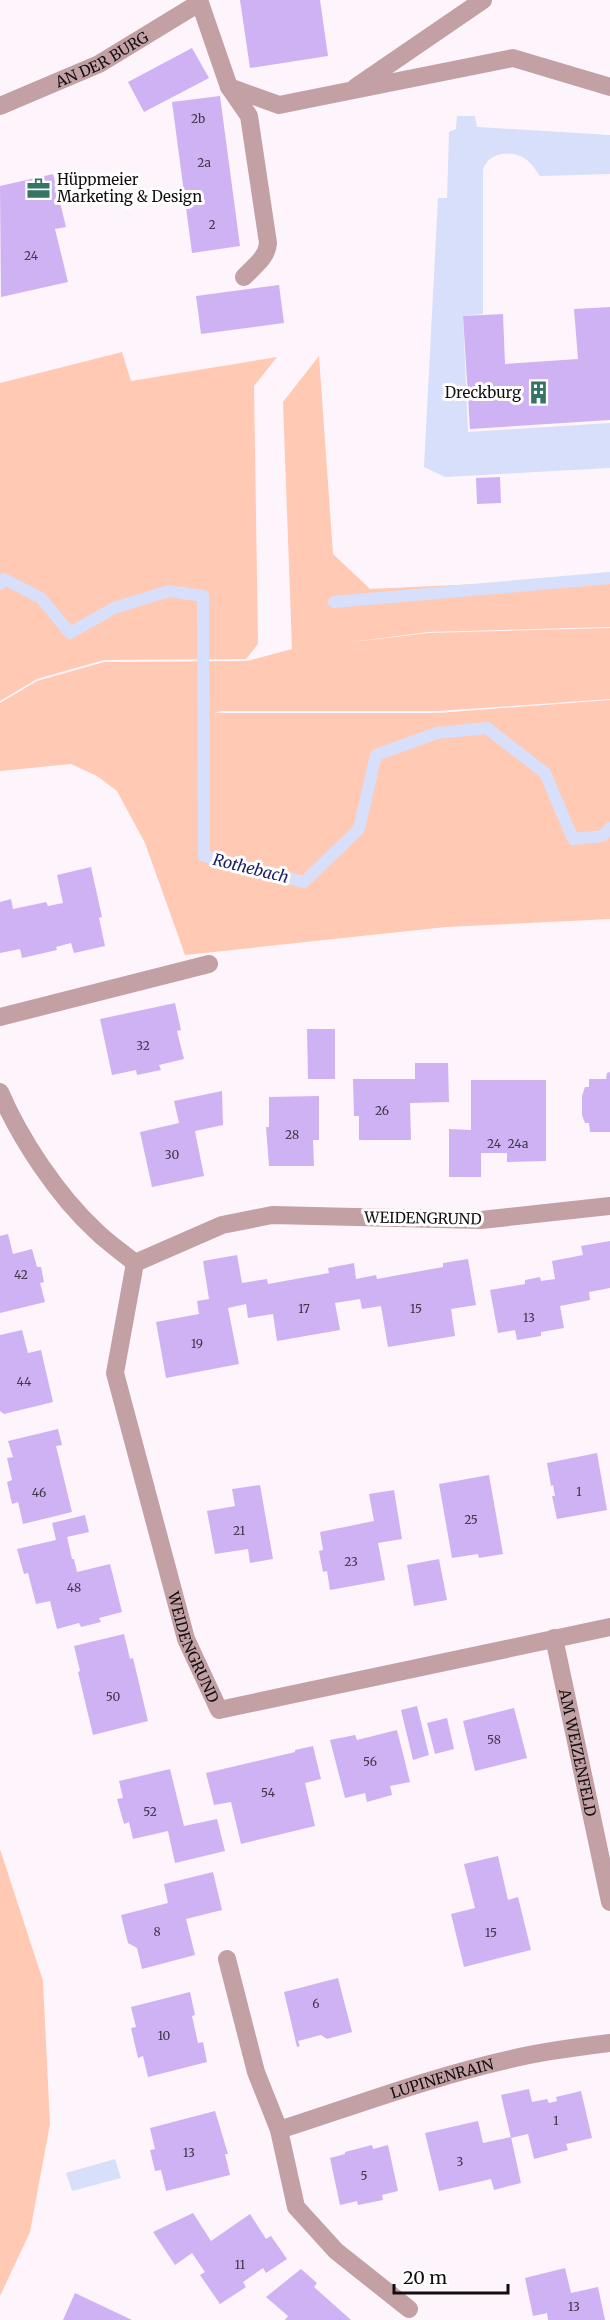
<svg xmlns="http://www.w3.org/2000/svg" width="610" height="2320" viewBox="0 0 610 2320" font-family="Merriweather,serif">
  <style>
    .green { fill: #ffc9b4 }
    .water { fill: #d7dffa }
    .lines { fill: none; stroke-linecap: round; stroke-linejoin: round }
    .stream { stroke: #d7dffa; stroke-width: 12 }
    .building { fill: #cfb2f3 }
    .minor { stroke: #c3a0a4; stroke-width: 18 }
    .labels { text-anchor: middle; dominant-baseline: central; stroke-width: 6; stroke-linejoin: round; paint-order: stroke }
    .number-label { font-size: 12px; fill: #403749 }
    .street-label { font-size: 15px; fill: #110e10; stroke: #fff }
    .poi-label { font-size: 15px; fill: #110e10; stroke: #fff; text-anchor: start }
    .water-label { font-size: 16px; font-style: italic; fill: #181d65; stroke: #fff }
  </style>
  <rect width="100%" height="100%" fill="#fdf5fb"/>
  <g class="green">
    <path d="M122,352L131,381L277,357L254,386L258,644L246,659L104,660L37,679L0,701V383Z"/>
    <path d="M319,356L333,554L370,589L610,578V627L428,632L345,643L428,633L610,628V699L439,711H222L214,713H438L610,700V919L446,927L185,955L145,843L117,791L97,776L71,764L0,771V703L37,681L104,662L247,661L292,649L283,402Z"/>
    <path d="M0,1849L43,1981L50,2124L30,2232L0,2296Z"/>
  </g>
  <g class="water">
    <path d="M457,116H475L477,127L610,135V174L540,176C536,171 533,165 528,161C515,149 489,151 483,169V314L463,316L468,432L610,423V468L445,477L424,467L438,198H447L449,132L456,129Z"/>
    <path d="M115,2159L121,2178L72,2191L66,2173Z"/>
  </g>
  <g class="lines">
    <g class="stream">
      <path d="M0,584L4,579L41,598L70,633L114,608L169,591L203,596L204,856L304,882L359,829L376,755L437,733L487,728L545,773L573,839L603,836L610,828"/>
      <path d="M334,602L610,578"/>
    </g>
  </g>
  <g class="building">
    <path d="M240,0H320L328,56L250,68Z"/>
    <path d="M192,48L209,78L144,112L128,82Z"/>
    <path d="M220,96L240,246L192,253L172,102Z"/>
    <path d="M53,174L66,227L55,229L68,282L1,297L0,186Z"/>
    <path d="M279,285L284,323L201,334L196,296Z"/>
    <path d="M610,307V420L470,429L463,316L503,314L505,364L578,359L574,309Z"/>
    <path d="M500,477L501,503L477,504L476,478Z"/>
    <path d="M91,867L102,917L99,918L105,946L74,953L71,943L56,947L57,950L22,958L20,949L0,953V902L11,899L13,909L46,902L48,906L63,903L57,875Z"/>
    <path d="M175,1003L181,1030L177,1031L184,1059L159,1065L161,1070L137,1075L136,1070L112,1075L100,1019Z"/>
    <path d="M307,1029H335V1079H308Z"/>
    <path d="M415,1063H448L449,1102L410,1103L411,1140H359V1116H354L353,1079H415Z"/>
    <path d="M610,1072V1132H590L589,1123H585L582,1115V1096L585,1087H589V1079H606L607,1073Z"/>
    <path d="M471,1080H546V1161L507,1162V1153H481V1177H449V1129L471,1130Z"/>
    <path d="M222,1091L223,1125L195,1131L204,1176L152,1187L140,1132L179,1123L174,1101Z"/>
    <path d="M319,1096V1140H313L314,1166H269L266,1127H269V1097Z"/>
    <path d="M8,1234L13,1254L32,1249L37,1267H41L44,1282L40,1283L45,1302L0,1313V1236Z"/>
    <path d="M610,1241V1288L589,1292L590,1300L560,1306L564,1328L541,1332V1336L517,1340L515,1330L498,1333L490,1290L525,1284V1280L540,1277L541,1281L555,1279L552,1261L583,1255L581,1246Z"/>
    <path d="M237,1255L242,1283L267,1279L268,1284L329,1273L328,1268L354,1263L356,1279L376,1275L377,1279L443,1267V1263L468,1259L476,1305L451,1309L455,1336L388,1347L381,1306L362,1309L360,1299L335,1303L340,1330L277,1341L273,1314L248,1318L246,1304L228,1308L239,1364L166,1378L156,1322L199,1314L197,1301L209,1299L203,1261Z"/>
    <path d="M22,1330L28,1353L41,1350L53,1402L4,1414L0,1411V1335Z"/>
    <path d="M58,1429L62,1445L56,1446L72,1512L23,1524L18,1502L12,1504L7,1482L12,1480L7,1458L13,1457L8,1441Z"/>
    <path d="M597,1453L607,1510L557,1519L552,1496H555L553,1485L551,1486L547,1463Z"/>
    <path d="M489,1475L503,1554L479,1558L478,1554L452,1558L439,1484Z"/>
    <path d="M260,1485L273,1559L250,1563L248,1549L215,1554L207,1511L235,1506L232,1489Z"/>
    <path d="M394,1490L402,1539L378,1543L385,1580L330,1590L327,1571L323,1572L319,1551L323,1550L320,1532L374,1521L369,1494Z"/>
    <path d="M85,1515L89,1532L67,1537L72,1559H74L77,1572L110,1564L122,1612L99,1618L101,1622L81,1627L79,1623L57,1629L50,1601L36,1604L28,1573L24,1574L17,1549L56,1540L52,1523Z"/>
    <path d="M439,1559L447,1600L414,1606L407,1565Z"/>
    <path d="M124,1634L130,1659L133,1658L148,1721L93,1735L78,1672L80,1671L74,1646Z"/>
    <path d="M417,1706L429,1755L413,1760L401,1710Z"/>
    <path d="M514,1708L527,1758L475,1771L463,1721Z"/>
    <path d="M447,1718L454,1749L435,1754L427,1723Z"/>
    <path d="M397,1730L410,1782L390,1786L392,1795L367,1802L365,1793L345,1798L330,1740L355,1735L357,1740Z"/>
    <path d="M313,1746L321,1779L305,1783L315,1826L241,1844L231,1802L214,1805L206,1773L295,1752V1750Z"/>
    <path d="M170,1769L184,1826L217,1819L225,1851L175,1863L168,1831L133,1839L129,1822L124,1824L117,1799L123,1798L119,1781Z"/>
    <path d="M498,1856L508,1900L518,1897L531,1950L464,1967L451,1914L475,1908L464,1864Z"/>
    <path d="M213,1872L222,1910L186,1919L195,1955L142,1969L137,1948L128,1943L121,1915L168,1903L164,1884Z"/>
    <path d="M338,1978L352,2032L327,2039L321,2035L298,2041L300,2046L297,2047L284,1992Z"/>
    <path d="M190,1992L195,2015L192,2016L198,2043L203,2042L207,2062L148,2077L143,2056L138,2058L131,2028L136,2027L131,2007Z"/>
    <path d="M529,2089L532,2102L547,2099L549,2103L557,2101L556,2097L581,2091L592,2138L566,2144L568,2150L534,2159L528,2134L511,2138L501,2095Z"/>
    <path d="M215,2111L228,2154H225L230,2175L166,2191L161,2170L155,2171L150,2150L155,2149L150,2128Z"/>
    <path d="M478,2121L483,2143L511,2137L521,2183L494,2190L491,2179L439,2191L425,2133Z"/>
    <path d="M372,2145L373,2149L388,2145L398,2191L382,2195L383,2200L358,2205L357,2201L340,2205L330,2158L345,2154V2152Z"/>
    <path d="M193,2213L211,2241L250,2214L266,2239L271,2236L287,2259L266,2273L263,2268L243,2282L246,2287L220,2304L200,2275L205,2272L192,2253L175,2265L153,2232Z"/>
    <path d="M565,2268L571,2293L598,2287L605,2320H548L547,2313L533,2316L525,2278Z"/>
    <path d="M301,2269L317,2283L314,2287L351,2320H285L288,2316L266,2297Z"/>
    <path d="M75,2293L132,2320H63Z"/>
  </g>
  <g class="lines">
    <g class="minor">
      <path d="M199,0L229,87L279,105L513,58L610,87"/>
      <path d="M229,87L249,116L268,243C267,258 254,266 244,277"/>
      <path d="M356,87L483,0"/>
      <path id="s1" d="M0,106L99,64L199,3"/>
      <path d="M0,1017L209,964"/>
      <path d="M0,1092C20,1139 58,1196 96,1231C108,1243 122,1252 135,1263"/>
      <path id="s2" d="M610,1206L481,1220L272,1215L222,1225L135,1263L115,1373L186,1639L219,1710L610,1627"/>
      <path id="s3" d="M554,1638L610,1902"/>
      <path d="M227,1959L256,2072L279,2130L296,2207L336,2251L409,2309"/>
      <path id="s4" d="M279,2130C354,2106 434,2076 511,2059C544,2051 577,2047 610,2043"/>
    </g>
  </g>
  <defs>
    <symbol id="office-bare" viewBox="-9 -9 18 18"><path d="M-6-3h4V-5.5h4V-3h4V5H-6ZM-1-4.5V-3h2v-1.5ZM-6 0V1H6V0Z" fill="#337465" stroke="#fff" stroke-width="2.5" paint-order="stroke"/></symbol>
    <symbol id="building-bare" viewBox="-9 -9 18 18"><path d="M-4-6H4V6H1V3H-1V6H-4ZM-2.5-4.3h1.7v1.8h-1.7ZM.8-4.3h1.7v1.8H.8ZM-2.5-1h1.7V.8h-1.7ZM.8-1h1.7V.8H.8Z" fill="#337465" stroke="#fff" stroke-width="2.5" paint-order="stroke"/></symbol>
  </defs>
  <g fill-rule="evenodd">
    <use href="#office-bare" x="22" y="172" width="33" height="33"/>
    <use href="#building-bare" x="522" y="376" width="33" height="33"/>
  </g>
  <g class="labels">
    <g class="number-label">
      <text x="198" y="118">2b</text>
      <text x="204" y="162">2a</text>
      <text x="212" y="224">2</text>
      <text x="31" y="255">24</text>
      <text x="143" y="1045">32</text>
      <text x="382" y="1110">26</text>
      <text x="292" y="1134">28</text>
      <text x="494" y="1143">24</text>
      <text x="518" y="1143">24a</text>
      <text x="172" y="1154">30</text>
      <text x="21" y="1274">42</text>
      <text x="304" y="1308">17</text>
      <text x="416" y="1308">15</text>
      <text x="529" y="1317">13</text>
      <text x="197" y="1343">19</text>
      <text x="24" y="1381">44</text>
      <text x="579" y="1491">1</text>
      <text x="39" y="1492">46</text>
      <text x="471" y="1519">25</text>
      <text x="239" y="1530">21</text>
      <text x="351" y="1561">23</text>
      <text x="74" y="1587">48</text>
      <text x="113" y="1696">50</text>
      <text x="494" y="1739">58</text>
      <text x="370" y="1761">56</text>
      <text x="268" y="1792">54</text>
      <text x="150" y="1811">52</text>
      <text x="157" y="1931">8</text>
      <text x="491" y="1932">15</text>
      <text x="316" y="2003">6</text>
      <text x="164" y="2035">10</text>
      <text x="556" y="2120">1</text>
      <text x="189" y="2152">13</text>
      <text x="460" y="2161">3</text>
      <text x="364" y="2175">5</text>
      <text x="240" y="2264">11</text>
      <text x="574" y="2306">13</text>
    </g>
    <g class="street-label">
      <text stroke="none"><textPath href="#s1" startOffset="112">AN DER BURG</textPath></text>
      <text transform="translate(423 1218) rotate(1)">WEIDENGRUND</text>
      <text stroke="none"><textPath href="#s2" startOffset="882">WEIDENGRUND</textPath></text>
      <text stroke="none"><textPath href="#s3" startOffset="117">AM WEIZENFELD</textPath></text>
      <text stroke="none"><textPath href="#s4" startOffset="171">LUPINENRAIN</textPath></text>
    </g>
    <g class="poi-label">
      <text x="57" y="179">Hüppmeier<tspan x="57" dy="17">Marketing &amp; Design</tspan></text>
      <text x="521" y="392" text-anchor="end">Dreckburg</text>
    </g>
    <g class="water-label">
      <text transform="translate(251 868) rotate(14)">Rothebach</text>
    </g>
  </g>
  <path d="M394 2284v9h114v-9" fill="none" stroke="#110e10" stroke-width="3"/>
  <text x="403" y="2284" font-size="18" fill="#110e10" stroke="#ffffff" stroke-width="4.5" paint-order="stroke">20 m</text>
</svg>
